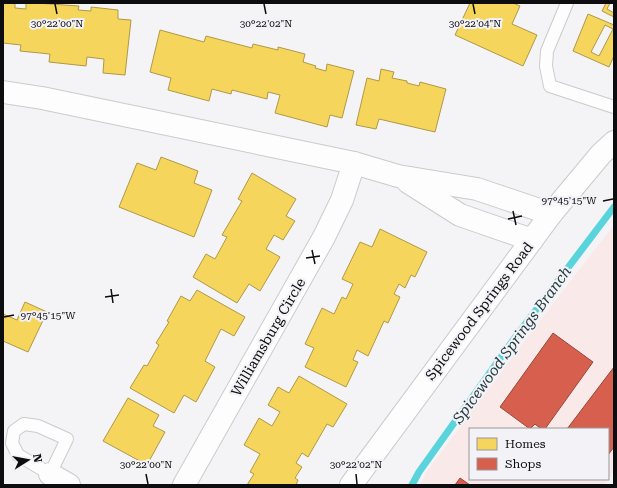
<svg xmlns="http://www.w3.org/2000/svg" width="617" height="488" viewBox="0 0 617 488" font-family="'Roboto Serif',serif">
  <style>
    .commercial { fill: #f9eae9; fill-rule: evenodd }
    .homes { fill: #f6d55c; stroke: #b09945; fill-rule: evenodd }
    .shops { fill: #d6604d; stroke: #9a473a }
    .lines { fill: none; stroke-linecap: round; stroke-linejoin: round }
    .stream { stroke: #59d4dd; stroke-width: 7 }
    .lane-casing { stroke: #cbcacc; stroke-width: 14 }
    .street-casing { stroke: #cbcacc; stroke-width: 24 }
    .secondary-casing { stroke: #cbcacc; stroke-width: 24 }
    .lane { stroke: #fdfdfe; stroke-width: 12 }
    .street { stroke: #fdfdfe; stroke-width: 22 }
    .secondary { stroke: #fdfdfe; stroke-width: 22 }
    .ticks { fill: none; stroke: #0d0c0e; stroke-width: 1.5 }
    .labels { text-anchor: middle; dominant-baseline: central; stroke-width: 4; stroke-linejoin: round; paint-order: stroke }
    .street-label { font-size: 14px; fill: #0d0c0e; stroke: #f3f2f7 }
    .water-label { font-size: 15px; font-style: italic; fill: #233c3e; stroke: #f3f2f7 }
    .ticks-label { font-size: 10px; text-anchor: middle; fill: #0d0c0e; stroke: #f3f2f7; stroke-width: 4; stroke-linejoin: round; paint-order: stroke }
  </style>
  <rect width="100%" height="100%" fill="#f4f3f6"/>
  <path class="commercial" d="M614,225V471L604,485H420L427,471L541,319ZM470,429H608V479H470Z"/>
  <g class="homes">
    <path d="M3,3H15V8L26,9V3H36L79,6L78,10L91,11V7L118,10V19L131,20L125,75L103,73L104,59L87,57L86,66L49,62L50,54L20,51L21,45L3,43Z"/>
    <path d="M470,3H513L520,6L512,24L537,35L523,66L455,35Z"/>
    <path d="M606,3H610L607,9L614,13V17L602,11Z"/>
    <path d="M588,14L614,25V56L609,67L573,51ZM605,25L613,29L599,56L591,52Z"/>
    <path d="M160,30L204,42L206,36L252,48L253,44L278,50V47L305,54L303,62L316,66L315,68L326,71L327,64L354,71L342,118L330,115L327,127L275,113L280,95L268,92L267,99L232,90L231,94L212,89L209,101L168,90L171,78L150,72Z"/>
    <path d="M381,69L394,72L392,78L407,81V83L419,86L420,82L446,89L435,132L379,119L376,129L356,125L367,78L379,81Z"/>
    <path d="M161,157L198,171L194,183L212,190L194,237L119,207L137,163L156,170Z"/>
    <path d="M252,173L296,199L286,216L295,221L283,240L274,235L266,249L280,257L260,291L249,284L237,303L193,277L206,254L215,259L227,237L222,235L242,201L238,199Z"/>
    <path d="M380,229L427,252L415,277L411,275L405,288L399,284L394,294L400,297L388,323L384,321L368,356L357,350L353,360L358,362L346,387L305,367L314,348L305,344L322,308L334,314L342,297L346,299L353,284L342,279L360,242L372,247Z"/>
    <path d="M197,290L245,317L234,336L221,329L205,361L215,367L196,402L184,395L174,413L130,388L144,365L147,366L159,345L156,343L169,322L167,321L181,296L190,301Z"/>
    <path d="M25,302L47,312L28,352L3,341V314L17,320Z"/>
    <path d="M299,376L347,404L333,427L327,424L308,457L302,453L296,463L302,467L295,478L298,480L296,485H247L254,474L250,472L260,454L244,445L259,418L272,426L280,412L268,405L278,387L289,393Z"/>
    <path d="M128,398L159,415L153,426L165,432L147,465L103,441Z"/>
  </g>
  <g class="shops">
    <path d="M553,333L593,362L545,429H541L535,424L530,429L500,407Z"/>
    <path d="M614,367V447L608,455V429H567Z"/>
    <path d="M460,478L470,485H455Z"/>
  </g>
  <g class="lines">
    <path class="stream" d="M412,485L419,472L514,339L614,207"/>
    <defs>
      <g id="lane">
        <path d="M567,3L547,51L546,66L550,86L614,107"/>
        <path d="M24,424L38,426L67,439L50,474L18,455L12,443L14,431Z"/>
      </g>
      <g id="street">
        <path d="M3,92L42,98L354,163L398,176L477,189L551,214"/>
        <path d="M408,182L460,215L532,240"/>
        <path d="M50,474L69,485"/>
        <path d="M184,485L324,237L342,200L354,163"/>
      </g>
      <path id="secondary" d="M351,485L551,214L601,154L614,142"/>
    </defs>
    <use href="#lane" class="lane-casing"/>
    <use href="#street" class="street-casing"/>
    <use href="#secondary" class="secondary-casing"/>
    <use href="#lane" class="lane"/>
    <use href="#street" class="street"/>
    <use href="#secondary" class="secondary"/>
  </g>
  <path class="ticks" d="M55,4L57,14M264,4L266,14M473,4L475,14M603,201L613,199M513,211L516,225M508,219L522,216M312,250L315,264M306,258L320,256M111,289L113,303M105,297L119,295M4,317L14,315M146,474L148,484M356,474L357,484"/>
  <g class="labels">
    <g class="street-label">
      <text transform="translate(479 311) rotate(-53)">Spicewood Springs Road</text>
      <text transform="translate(268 337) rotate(-60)">Williamsburg Circle</text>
    </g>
    <g class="water-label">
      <text transform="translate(512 345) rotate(-54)">Spicewood Springs Branch</text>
    </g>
  </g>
  <g class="ticks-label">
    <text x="57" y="27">30°22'00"N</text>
    <text x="266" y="27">30°22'02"N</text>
    <text x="475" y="27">30°22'04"N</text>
    <text x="569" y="204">97°45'15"W</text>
    <text x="48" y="319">97°45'15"W</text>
    <text x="146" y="468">30°22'00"N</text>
    <text x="356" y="468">30°22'02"N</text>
  </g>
  <rect width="617" height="488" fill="none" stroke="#0d0c0e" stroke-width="8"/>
  <rect x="469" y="428" width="140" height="52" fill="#f3f2f7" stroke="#97969a"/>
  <rect x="477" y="438" width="20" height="12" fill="#f6d55c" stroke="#97969a"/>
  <text x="505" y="448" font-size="12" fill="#0d0c0e">Homes</text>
  <rect x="477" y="458" width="20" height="12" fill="#d6604d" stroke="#97969a"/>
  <text x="505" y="468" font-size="12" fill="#0d0c0e">Shops</text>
  <g transform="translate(28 460) rotate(79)" stroke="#f3f2f7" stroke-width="3" paint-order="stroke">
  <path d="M0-3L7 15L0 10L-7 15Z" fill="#0d0c0e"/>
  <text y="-6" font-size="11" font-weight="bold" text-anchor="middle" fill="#0d0c0e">N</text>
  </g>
</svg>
